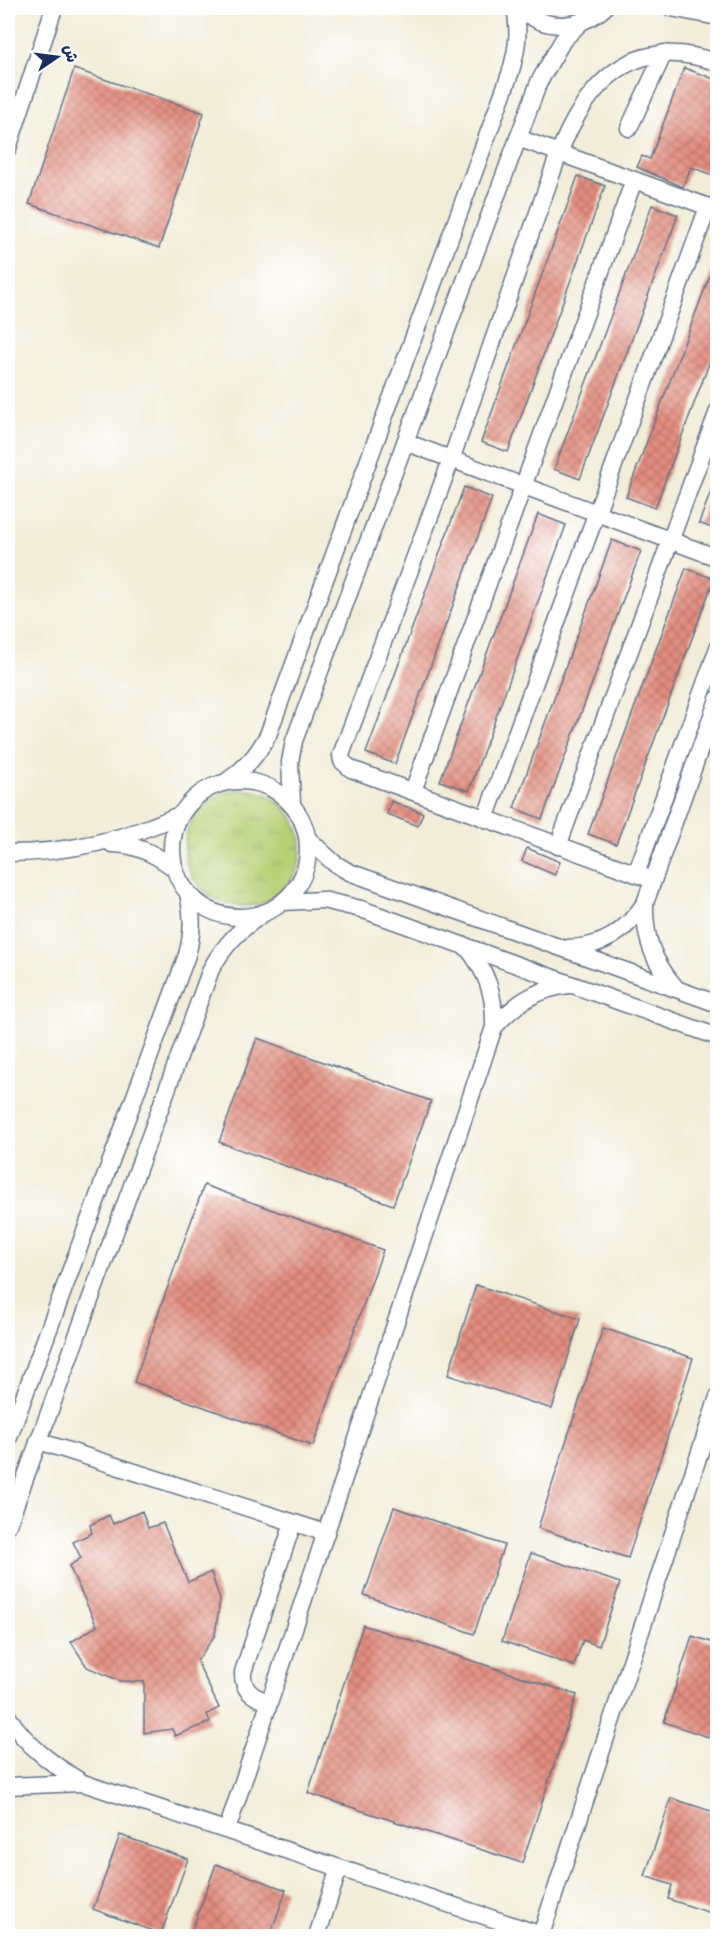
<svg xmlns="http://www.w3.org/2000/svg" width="725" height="1944" viewBox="0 0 725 1944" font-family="Pangolin,'Playpen Sans Arabic',sans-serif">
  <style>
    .grass { fill: url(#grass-tufts); stroke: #68806a; stroke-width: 1.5 }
    .building { fill: url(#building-cross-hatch) }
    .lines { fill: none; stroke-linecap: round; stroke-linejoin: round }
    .minor-casing { stroke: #667289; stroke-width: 19 }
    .minor { stroke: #fff; stroke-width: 16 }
  </style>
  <defs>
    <pattern id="grass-tufts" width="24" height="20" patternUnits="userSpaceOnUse" patternTransform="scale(1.5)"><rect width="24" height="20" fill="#b5d075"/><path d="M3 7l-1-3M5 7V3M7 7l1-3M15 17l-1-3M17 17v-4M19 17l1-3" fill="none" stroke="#9bb368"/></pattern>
    <pattern id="building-cross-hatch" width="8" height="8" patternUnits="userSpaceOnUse" patternTransform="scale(1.5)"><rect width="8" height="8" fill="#e48e7e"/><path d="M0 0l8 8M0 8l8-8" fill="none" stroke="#b8746a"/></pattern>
  </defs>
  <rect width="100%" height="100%" fill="#fff"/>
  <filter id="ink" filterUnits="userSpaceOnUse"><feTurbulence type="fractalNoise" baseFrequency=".0167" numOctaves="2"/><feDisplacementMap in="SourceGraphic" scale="12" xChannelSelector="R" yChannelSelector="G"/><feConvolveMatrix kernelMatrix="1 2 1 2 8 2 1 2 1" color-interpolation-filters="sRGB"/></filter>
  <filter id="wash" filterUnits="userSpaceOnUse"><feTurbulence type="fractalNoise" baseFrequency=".008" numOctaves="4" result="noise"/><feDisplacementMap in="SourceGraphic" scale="24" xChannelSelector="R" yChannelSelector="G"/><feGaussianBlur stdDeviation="1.35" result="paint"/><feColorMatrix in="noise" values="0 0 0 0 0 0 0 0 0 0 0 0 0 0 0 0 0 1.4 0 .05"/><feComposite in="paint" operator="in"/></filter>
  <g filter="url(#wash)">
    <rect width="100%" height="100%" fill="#f1edd8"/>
    <circle class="grass" cx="243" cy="848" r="58"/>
    <g id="blocks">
      <g class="building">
        <path d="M684,68L717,80V177L691,167L683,187L637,167L642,156L650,159Z"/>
        <path d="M74,69L204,113L159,248L29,204Z"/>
        <path d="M578,176L605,186L508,452L481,442Z"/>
        <path d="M652,205L678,215L580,479L554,469Z"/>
        <path d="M716,259L717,342L655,508L626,497Z"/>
        <path d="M716,478H717V530L699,523Z"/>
        <path d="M464,487L492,498L395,764L366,753Z"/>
        <path d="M538,514L566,525L469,791L440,781Z"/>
        <path d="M612,540L641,551L542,819L514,808Z"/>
        <path d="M686,568L714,579L616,844L588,834Z"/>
        <path d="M391,801L423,813L418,826L387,814Z"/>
        <path d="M527,848L560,862L555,875L522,861Z"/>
        <path d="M257,1038L431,1101L393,1205L219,1142Z"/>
        <path d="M204,1185L383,1250L313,1446L134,1382Z"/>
        <path d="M476,1285L580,1319L552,1409L448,1375Z"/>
        <path d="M603,1328L693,1358L628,1558L538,1528Z"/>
        <path d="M394,1507L504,1545L474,1634L364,1595Z"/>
        <path d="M142,1511L148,1528L163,1523L188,1582L211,1572L220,1600L215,1635L197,1661L219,1708L207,1714L210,1722L175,1736L172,1729L144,1733V1682L120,1681L87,1667L71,1642L97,1626L69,1566L81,1558L73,1542L92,1533L90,1525L109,1515L113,1524Z"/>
        <path d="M531,1553L620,1583L599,1646L583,1640L574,1666L502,1641Z"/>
        <path d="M363,1625L577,1695L522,1863L308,1793Z"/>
        <path d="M692,1636L717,1644V1740L664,1722Z"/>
        <path d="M671,1798L717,1813V1915L668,1899L672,1885L645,1876Z"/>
        <path d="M120,1835L188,1859L161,1934L93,1909Z"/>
        <path d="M216,1864L286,1890L270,1936H190Z"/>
      </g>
    </g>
  </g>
  <g filter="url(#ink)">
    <use href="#blocks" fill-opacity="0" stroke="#667289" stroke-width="1.5"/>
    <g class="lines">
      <defs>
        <g id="minor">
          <path d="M520,8C545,32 580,29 604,8"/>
          <path d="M671,8L718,17"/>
          <path d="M629,128L664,53"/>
          <path d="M518,138L717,210"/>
          <path d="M8,148L54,8"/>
          <path d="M405,442L718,558"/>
          <circle cx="240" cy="849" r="68"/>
          <path d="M227,781C246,768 257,755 268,735L510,74C517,51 520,31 515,8"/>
          <path d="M413,791L634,180"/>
          <path d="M292,804L290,762L294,741L539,82L563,40L580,23"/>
          <path d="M485,819L708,207"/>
          <path d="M308,839L334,863L349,872L718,1004"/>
          <path d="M112,844C136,844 155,854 174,868"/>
          <path d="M558,846L718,411"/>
          <path d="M8,853C69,853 125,840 181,814"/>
          <path d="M636,874L718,648"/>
          <path d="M653,880L351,769L342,761L341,755L451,460L559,153C588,80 635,33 718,63"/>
          <path d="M283,902L323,900L361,909L718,1037"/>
          <path d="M645,903C644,938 653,962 676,988"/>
          <path d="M568,948C604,947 625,932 645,903L718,699"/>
          <path d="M494,1027C516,1003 536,989 569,985"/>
          <path d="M8,1440L187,955C193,933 193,916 188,893"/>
          <path d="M38,1441L326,1533"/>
          <path d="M8,1525L211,969C225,944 240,929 264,913"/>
          <path d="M269,1702C253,1697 242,1691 243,1672L293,1523"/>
          <path d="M8,1717C27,1746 53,1765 83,1783L545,1936"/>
          <path d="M8,1786L81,1783"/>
          <path d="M227,1830L494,1027C495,994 487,972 466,946"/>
          <path d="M541,1935L718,1397"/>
          <path d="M317,1936L339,1868"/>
        </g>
      </defs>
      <use href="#minor" class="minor-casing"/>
      <use href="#minor" class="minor"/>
    </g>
  </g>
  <rect width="725" height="1944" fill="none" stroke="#fff" stroke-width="30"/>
  <g transform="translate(57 57) rotate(76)" stroke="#ffffff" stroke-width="4.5" paint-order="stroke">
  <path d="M0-4.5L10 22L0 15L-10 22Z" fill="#1b2f5e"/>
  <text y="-9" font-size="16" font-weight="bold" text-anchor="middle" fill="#1b2f5e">ش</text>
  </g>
</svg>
